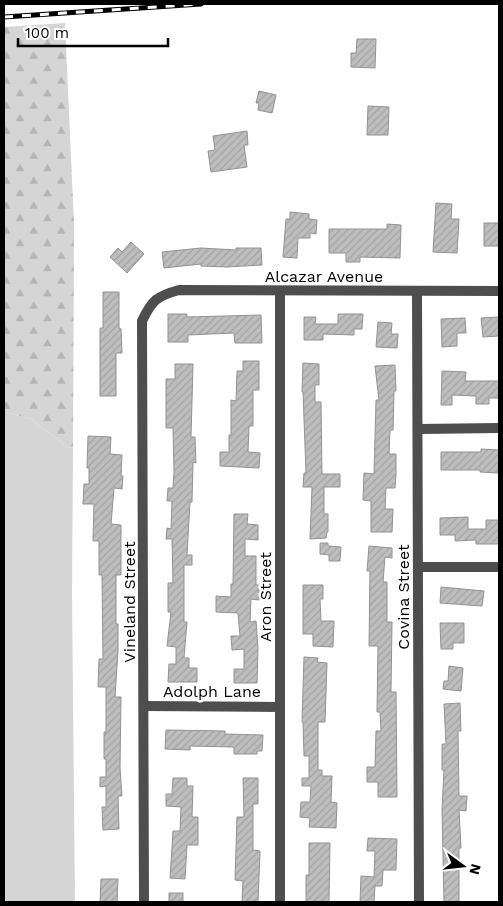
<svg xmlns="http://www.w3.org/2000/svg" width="503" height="906" viewBox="0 0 503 906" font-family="'Work Sans',sans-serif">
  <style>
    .grass { fill: #d5d5d5 }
    .forest { fill: url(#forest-firs) }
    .building { fill: url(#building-hatch); stroke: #929292 }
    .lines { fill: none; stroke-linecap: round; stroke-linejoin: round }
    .minor { stroke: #4e4e4e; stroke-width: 10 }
    .rail-casing { stroke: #000; stroke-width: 5 }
    .rail { stroke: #fff; stroke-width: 3; stroke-dasharray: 9; stroke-linecap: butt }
    .labels { text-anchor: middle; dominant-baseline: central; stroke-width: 5; stroke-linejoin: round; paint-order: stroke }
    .street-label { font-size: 16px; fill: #000; stroke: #fff }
  </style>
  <defs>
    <pattern id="forest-firs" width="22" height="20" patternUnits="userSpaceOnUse" patternTransform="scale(1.25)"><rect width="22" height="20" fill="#d5d5d5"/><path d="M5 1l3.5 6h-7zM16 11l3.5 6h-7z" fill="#b5b5b5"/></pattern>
    <pattern id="building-hatch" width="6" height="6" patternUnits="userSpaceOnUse" patternTransform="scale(1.25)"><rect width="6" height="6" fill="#bebebe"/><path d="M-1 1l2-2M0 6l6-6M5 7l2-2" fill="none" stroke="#a2a2a2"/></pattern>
  </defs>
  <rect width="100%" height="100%" fill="#fff"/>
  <path class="grass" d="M4,412L31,419L67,447L73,448L72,595L75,902H4Z"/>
  <path class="forest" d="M65,23L74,224L73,448L67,447L31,419L4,412V27Z"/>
  <g class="building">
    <path d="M357,39H376L375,68L351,67V53H356Z"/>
    <path d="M259,91L276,95L272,113L258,110L259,103H256Z"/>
    <path d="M368,106L389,107L388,135H367Z"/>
    <path d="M247,131L248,145H244L247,167L211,172L208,151L215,150L213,136Z"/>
    <path d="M436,203L452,204L451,219H459L457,253L433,252Z"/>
    <path d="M290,212L309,214V219L317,220L316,234L310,233V238H298L297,258L283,257L286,219H290Z"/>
    <rect x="484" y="223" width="15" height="23"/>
    <path d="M387,224L401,225L400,258L360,257V262H346V253H329V229H387Z"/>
    <path d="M131,242L144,254L127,273L110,257L118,248L122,252Z"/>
    <path d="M201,248L236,250V248H261L262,265L227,267L201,266V264L164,268L162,252Z"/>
    <path d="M103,292H119V328L121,329L122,353H116V396H100V328H103Z"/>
    <path d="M168,314H187V317L261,315L262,343H235L234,333L188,335V342H168Z"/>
    <path d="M338,314H363L362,329H354V335L323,334V340H304V317H316L315,324H338Z"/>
    <path d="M499,317V336L483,337L481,318Z"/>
    <path d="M465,318L466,333H457V346L442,347L441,319Z"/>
    <path d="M378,322L392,323L391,334H398L397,348L376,347Z"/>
    <path d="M243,361H259V390H253V426H249L248,452L260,453L259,468L220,466V452H229V435H231V400L236,401L237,371H243Z"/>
    <path d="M303,363L319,364V385H315V402H321L322,474H340V487H324V514H328V532H327L326,538L310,539L312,487H303L304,473H306L303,392H302Z"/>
    <path d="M175,364H193L191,437H195L196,463L193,462L192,502H190L187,555H192V565H184V622H187L184,658H189V668H197V682H168L169,664H176V647L167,646L171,612H168V583H173L172,539H166L167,528L171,529L172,501H167L168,488H173L174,472L173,428H166V379H175Z"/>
    <path d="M395,365L396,391H394L393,430H390L389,454H396V475L395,488H386L385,509H393L392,532H371V501L363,500L364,473L374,474L376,400H379L375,366Z"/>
    <path d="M442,371L466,372L465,381H499V398H489V404H476V396L452,395V405H441Z"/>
    <path d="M88,436L111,437L110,454L122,455L121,476H123L122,489L114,488L111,524L121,525V575H116V624H118V651L115,697H121L120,768L122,796H118L119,829L103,830L102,807H106V786L100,787V777H106V759H104V732H106V687H98L99,659H103L102,575H99V541H93L94,504H83L84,484H89V468H87Z"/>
    <path d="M481,449L499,450L498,473L480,472V470H441V452H481Z"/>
    <path d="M234,514H248L247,524L258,525V540L245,539V556H256V585H259V600L251,599L250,622L256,621L258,648L257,683H234V669H244V649L232,650L231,636H240L238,613L216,612V596L231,597V584H233Z"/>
    <path d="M468,517V529H486V520H499V544H476V540L455,541V535H440V518Z"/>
    <path d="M320,543H328V546L341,547L340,561H329V555L320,554Z"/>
    <path d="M369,546L392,548V558L385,557L383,582H387V622H392L391,692H396L397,797H378V782H367V767H375L376,731H381L380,712H377L378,646H369L370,571H367Z"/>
    <path d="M303,585H323V599H320L321,621H334L333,647L313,646V634H303Z"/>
    <path d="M441,587L484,591L482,606L440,603Z"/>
    <path d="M440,623H464V643H453V649H441Z"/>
    <path d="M304,657L318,658L317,662L327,663L325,722H318V770H322V776H332L331,802L337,803L336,828L309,827L310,818L300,817L301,802H310L311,786H302V778H309V756H304L303,722H302Z"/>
    <path d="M449,666L463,668L461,691L443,689L444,681H448Z"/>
    <path d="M460,703L461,731H458L459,796H467L466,811L459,810L461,848H459V902H444L442,809L444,770H442V744H446L444,704Z"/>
    <path d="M166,730L225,731V734L263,735L262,751H257V754H234V747L190,746V750L165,749Z"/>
    <path d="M173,778H187V786H193L192,817H198V845H187L185,879L170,878L173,831H180L181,807L166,806V794H172Z"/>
    <path d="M243,778H258V804H253V850L260,851L258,902H242L243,881L235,880L237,817H244Z"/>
    <path d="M368,838L397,839L396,870H383L382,886H375L374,902H360L361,876L374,877L375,851H367Z"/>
    <path d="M309,843H330L329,902H306V875H309Z"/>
    <path d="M101,879H118L117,902H100Z"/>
    <rect x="169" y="893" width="14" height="9"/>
  </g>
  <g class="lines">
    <g class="minor">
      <path d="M280,291V902"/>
      <path d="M417,291L419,902"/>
      <path d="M419,429L499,428"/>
      <path d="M418,567H499"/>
      <path d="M144,706L280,707"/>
      <path d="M144,902L142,321C152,300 157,296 179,290L499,291"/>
    </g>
    <defs>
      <path id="rail" d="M4,17L201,4"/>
    </defs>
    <use href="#rail" class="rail-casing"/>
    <use href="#rail" class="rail"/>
  </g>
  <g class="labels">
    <g class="street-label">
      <text x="324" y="276">Alcazar Avenue</text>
      <text transform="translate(265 597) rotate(-90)">Aron Street</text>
      <text transform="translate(403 597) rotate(-90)">Covina Street</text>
      <text transform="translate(129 602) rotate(-90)">Vineland Street</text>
      <text x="212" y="691">Adolph Lane</text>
    </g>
  </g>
  <rect width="503" height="906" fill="none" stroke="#000000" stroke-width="10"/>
  <g transform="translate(463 866) rotate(105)" stroke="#ffffff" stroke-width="4" paint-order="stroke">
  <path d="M0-4L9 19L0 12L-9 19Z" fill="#000000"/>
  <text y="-8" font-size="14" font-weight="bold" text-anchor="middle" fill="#000000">N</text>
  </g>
  <path d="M18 38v8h150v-8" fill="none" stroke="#000000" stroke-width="2.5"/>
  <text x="25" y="38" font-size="15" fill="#000000" stroke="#ffffff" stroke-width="4" paint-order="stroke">100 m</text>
</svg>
